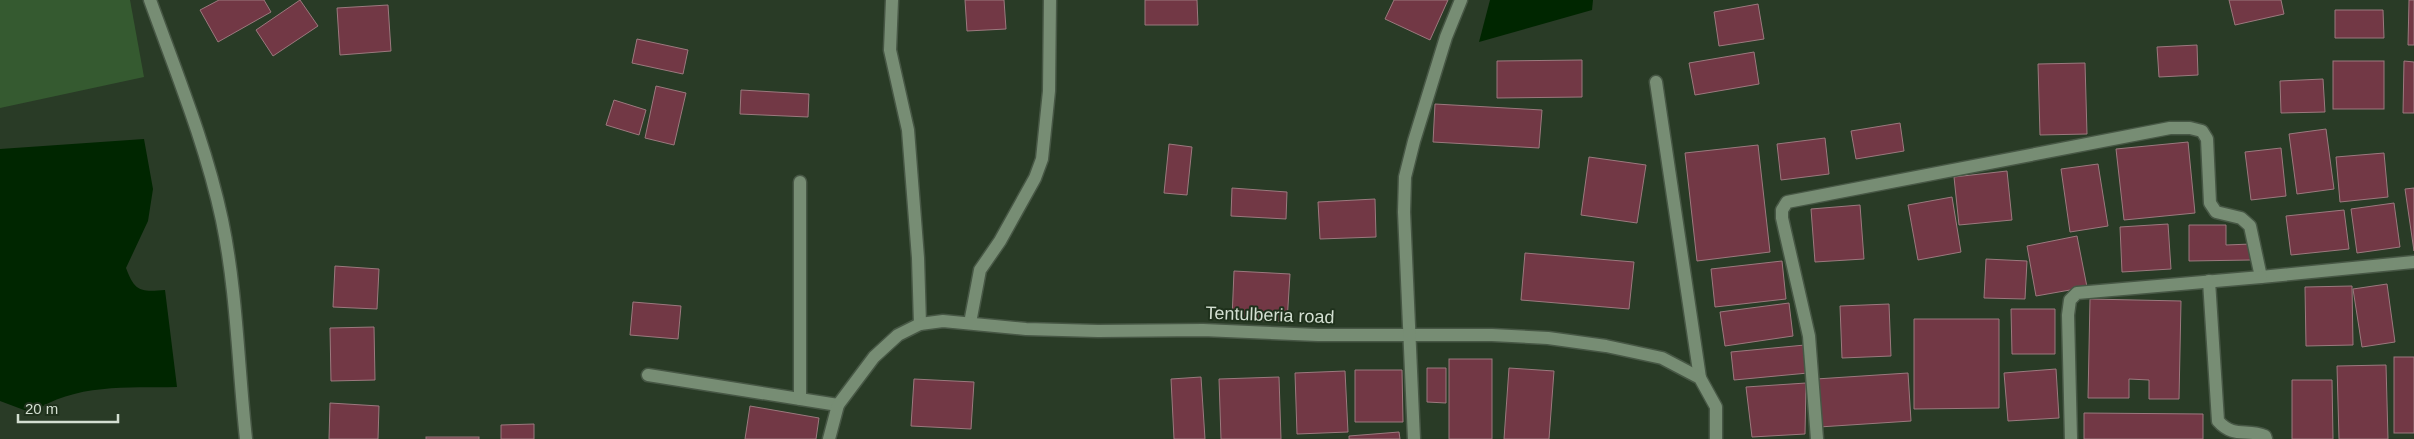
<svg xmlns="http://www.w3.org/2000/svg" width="2414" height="439" viewBox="0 0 2414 439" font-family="Helvetica,sans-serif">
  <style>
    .green { fill: #355a30 }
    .water { fill: #002600 }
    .building { fill: #723845; stroke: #9b797e }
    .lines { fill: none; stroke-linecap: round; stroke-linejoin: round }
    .minor-casing { stroke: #475745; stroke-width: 15 }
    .minor { stroke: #778d74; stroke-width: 12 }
    .labels { text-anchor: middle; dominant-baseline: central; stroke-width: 4; stroke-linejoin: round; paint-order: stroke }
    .street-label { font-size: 18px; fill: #d3dfd1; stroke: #1f311c }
  </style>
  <rect width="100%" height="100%" fill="#293b26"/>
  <path class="green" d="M0,0H130L144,77L0,108Z"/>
  <g class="water">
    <path d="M1490,0H1593L1592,10L1479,42Z"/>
    <path d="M144,139L153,189L148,221L126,268C135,292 141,292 165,290L177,387C128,388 74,383 32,413L0,401V149Z"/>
  </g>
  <g class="building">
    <path d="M219,0H264L271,12L218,42L200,10Z"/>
    <path d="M300,0L318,26L273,56L256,30Z"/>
    <path d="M965,0H1004L1006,29L967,31Z"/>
    <path d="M1145,0H1197L1198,25H1145Z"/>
    <path d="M1394,0H1448L1430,40L1385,19Z"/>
    <path d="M2229,0H2281L2284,14L2235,25Z"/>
    <path d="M2409,0H2414V45H2408Z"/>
    <path d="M1758,4L1764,39L1719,46L1714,12Z"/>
    <path d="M388,5L391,51L340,55L337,8Z"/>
    <path d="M2335,10H2383L2384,38H2335Z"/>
    <path d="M637,39L688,50L683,74L632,63Z"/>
    <path d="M2197,45L2198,75L2159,77L2157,47Z"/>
    <path d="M1754,52L1759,84L1695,95L1689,63Z"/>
    <path d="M1582,60V97L1497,98V61Z"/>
    <rect x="2333" y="61" width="51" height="48"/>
    <path d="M2404,61L2414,62V113H2403Z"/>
    <path d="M2085,63L2087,134L2040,135L2038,64Z"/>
    <path d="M2323,79L2325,112L2281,113L2280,81Z"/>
    <path d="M656,86L686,93L674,145L645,138Z"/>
    <path d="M741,90L809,94L808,117L740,114Z"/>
    <path d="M614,100L646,110L639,135L606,125Z"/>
    <path d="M1435,104L1542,110L1539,148L1433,142Z"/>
    <path d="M1900,123L1904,151L1856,159L1851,131Z"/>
    <path d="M2326,129L2334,189L2297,194L2289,134Z"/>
    <path d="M1825,138L1829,174L1781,180L1777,144Z"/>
    <path d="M2188,142L2195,213L2124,220L2116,149Z"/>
    <path d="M1169,144L1192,147L1187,195L1164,193Z"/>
    <path d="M1758,145L1770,252L1697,261L1685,153Z"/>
    <path d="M2281,148L2286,196L2251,200L2245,152Z"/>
    <path d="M2384,153L2388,197L2340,202L2336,157Z"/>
    <path d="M1589,157L1646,165L1637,223L1581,215Z"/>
    <path d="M2098,164L2108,226L2070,232L2061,169Z"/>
    <path d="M2007,171L2012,220L1959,225L1954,177Z"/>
    <path d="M1232,188L1287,192L1286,219L1231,216Z"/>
    <path d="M2414,188V251L2405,189Z"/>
    <path d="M1952,197L1961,252L1918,260L1908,205Z"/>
    <path d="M1375,199L1376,237L1320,239L1318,202Z"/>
    <path d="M2394,203L2400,247L2357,253L2351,209Z"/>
    <path d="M1860,205L1864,259L1815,262L1811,209Z"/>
    <path d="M2344,210L2349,249L2291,255L2286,216Z"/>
    <path d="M2168,224L2171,269L2122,272L2120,227Z"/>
    <path d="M2189,225H2226V245L2251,244V260L2189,261Z"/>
    <path d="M2077,236L2087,287L2036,296L2027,246Z"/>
    <path d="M1525,253L1634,262L1629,309L1521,300Z"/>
    <path d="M1986,259L2027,261L2025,299L1984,298Z"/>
    <path d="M1782,261L1786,299L1715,307L1711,269Z"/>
    <path d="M335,266L379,269L377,309L333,307Z"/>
    <path d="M1234,271L1290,274L1287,322L1232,319Z"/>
    <path d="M2387,284L2395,342L2362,347L2353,289Z"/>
    <path d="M2352,286L2353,345L2306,346L2305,287Z"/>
    <path d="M2090,299L2181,301L2179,399H2149V380L2129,379V398H2088Z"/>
    <path d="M633,302L681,306L678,339L630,335Z"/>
    <path d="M1789,303L1793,336L1725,346L1720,312Z"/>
    <path d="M1889,304L1891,356L1842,358L1840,306Z"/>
    <path d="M2011,309H2055V354H2012Z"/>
    <path d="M1914,319H1999V408L1914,409Z"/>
    <path d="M374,327L375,380L331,381L330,328Z"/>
    <path d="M1805,345L1808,373L1734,380L1731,352Z"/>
    <rect x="2394" y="357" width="20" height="76"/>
    <rect x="1449" y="359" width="43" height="80"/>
    <path d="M2386,365L2388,439H2339L2337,366Z"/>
    <path d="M1427,368H1446V403L1427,402Z"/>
    <path d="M1509,368L1554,371L1549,439H1504Z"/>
    <path d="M2056,369L2059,418L2008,421L2004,373Z"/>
    <path d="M1355,370H1402L1403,422H1355Z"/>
    <path d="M1345,371L1348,432L1297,434L1295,373Z"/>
    <path d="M1908,373L1911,421L1819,427L1816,379Z"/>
    <path d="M1201,377L1205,439H1174L1171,379Z"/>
    <path d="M1279,377L1281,439H1221L1219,379Z"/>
    <path d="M914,379L974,382L971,429L911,426Z"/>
    <path d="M2292,380H2332L2333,439H2292Z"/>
    <path d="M1806,383L1805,434L1752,437L1746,387Z"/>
    <path d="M330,403L379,406L378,439H329Z"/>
    <path d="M750,406L819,418L816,439H745Z"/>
    <path d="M2084,413L2203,414V439H2084Z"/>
    <path d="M534,424V439H501V425Z"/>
    <path d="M1399,432L1400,439H1349V436Z"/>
    <rect x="426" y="437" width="53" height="2"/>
  </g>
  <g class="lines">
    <defs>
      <g id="minor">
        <path d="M150,0C176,72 206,145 222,220C237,292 238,366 246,439"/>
        <path d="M892,0L890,50L908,130L918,258L920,324"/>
        <path d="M1656,82L1700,378"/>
        <path d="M2209,281L2218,421C2234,439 2247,428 2265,436L2266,439"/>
        <path d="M970,323L980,270L1000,241L1035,178L1042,159L1049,91L1050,0"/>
        <path d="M648,375L838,405"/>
        <path d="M800,399V182"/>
        <path d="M829,439L838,405L874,357L898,335L920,324L943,321L1026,329L1098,331L1203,330L1318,335H1492L1548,338L1606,346L1662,358L1700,378L1716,407V439"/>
        <path d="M1414,439L1404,212L1405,177L1414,141L1446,37L1461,0"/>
        <path d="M1817,439L1809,336L1782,218V210L1787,202L2170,128H2190L2202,131L2207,139L2210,203L2216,212L2241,218L2250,226L2261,277L2414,262"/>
        <path d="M2071,439L2068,315L2070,300L2077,293L2261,277"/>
      </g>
    </defs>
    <use href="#minor" class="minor-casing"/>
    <use href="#minor" class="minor"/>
  </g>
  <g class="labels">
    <g class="street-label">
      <text transform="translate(1270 315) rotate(2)">Tentulberia road</text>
    </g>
  </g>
  <path d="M18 414v8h100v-8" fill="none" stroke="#d3dfd1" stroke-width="2.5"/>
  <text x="25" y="414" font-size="15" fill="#d3dfd1" stroke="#1f311c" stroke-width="4" paint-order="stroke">20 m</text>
</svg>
